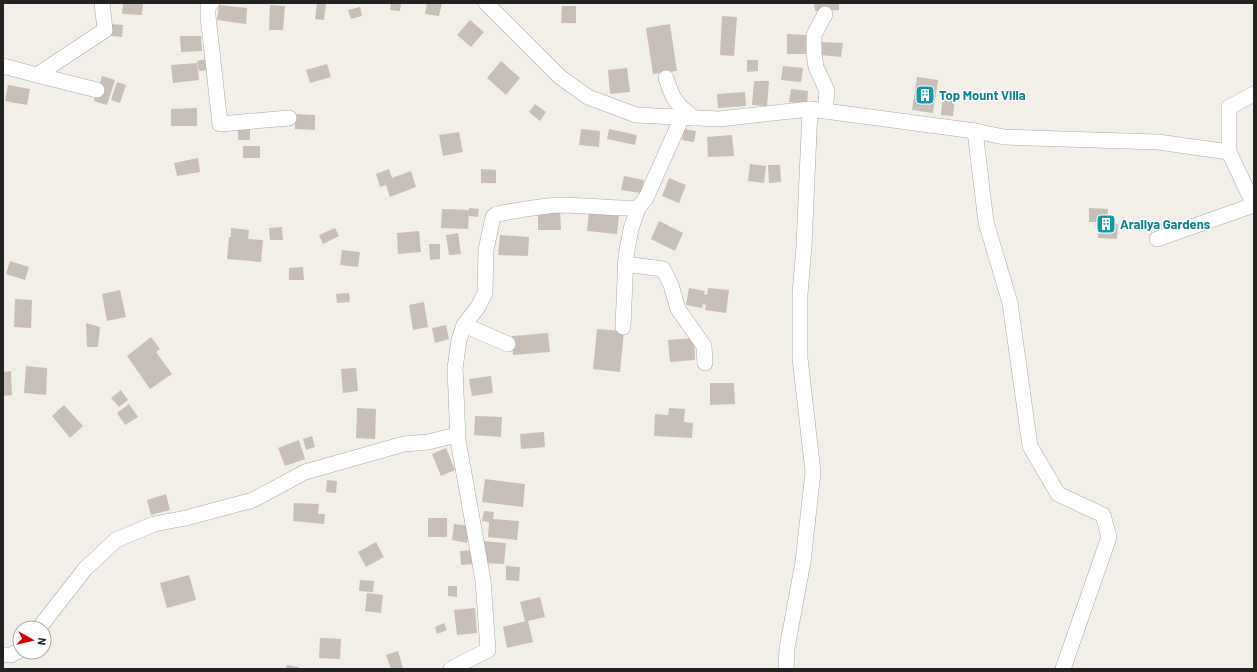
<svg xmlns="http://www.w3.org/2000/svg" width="1257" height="672" viewBox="0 0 1257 672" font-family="Barlow,sans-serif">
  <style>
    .building { fill: #c7bfb8 }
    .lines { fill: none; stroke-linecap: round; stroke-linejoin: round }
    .minor-casing { stroke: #a9a9a9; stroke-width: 16 }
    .minor { stroke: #fff; stroke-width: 15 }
    .labels { text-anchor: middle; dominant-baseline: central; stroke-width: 3; stroke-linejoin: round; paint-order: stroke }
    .culture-label { font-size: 13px; font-weight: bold; fill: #0d838f; stroke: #fff; text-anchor: start }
  </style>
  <rect width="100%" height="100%" fill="#f2efe9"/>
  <g class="building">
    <path d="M123,3H143L142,15L122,14Z"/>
    <path d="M317,3H326L324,20L315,19Z"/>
    <path d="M391,3H401L400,11L390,10Z"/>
    <path d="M427,3H442L439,16L425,14Z"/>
    <path d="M814,3H839V10L815,11Z"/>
    <path d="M219,5L247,8L246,24L217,20Z"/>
    <path d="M270,5L285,6L283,30H269Z"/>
    <path d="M562,6H576V23H561Z"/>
    <path d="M360,7L362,16L351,19L348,10Z"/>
    <path d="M722,16L737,17L734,56L720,55Z"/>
    <path d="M470,20L484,32L471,47L457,35Z"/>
    <path d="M111,24L123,25L122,37L111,36Z"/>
    <path d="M670,24L677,71L653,74L646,28Z"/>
    <path d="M787,34L807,35V54H787Z"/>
    <path d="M180,36H201L202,51L181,52Z"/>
    <path d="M822,42L843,43L841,57L821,55Z"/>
    <path d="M207,59L208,70L199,71L197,61Z"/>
    <path d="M747,60H758V71L747,72Z"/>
    <path d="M501,61L520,78L506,95L487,78Z"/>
    <path d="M197,63L199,80L173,83L171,65Z"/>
    <path d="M327,64L331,77L310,83L306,70Z"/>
    <path d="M783,66L803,68L801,82L781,80Z"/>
    <path d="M627,68L630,92L610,94L608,70Z"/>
    <path d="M102,76L115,80L107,105L94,101Z"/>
    <path d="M917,77L938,80L933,113L912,110Z"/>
    <path d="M754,81H769L767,106L752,105Z"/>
    <path d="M117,82L126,85L120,103L111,100Z"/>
    <path d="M8,85L30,89L27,105L5,101Z"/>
    <path d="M791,89L808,91L807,104L789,102Z"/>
    <path d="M745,92L746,106L718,108L717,94Z"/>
    <path d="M943,94L955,95L953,116L941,115Z"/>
    <path d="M535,104L546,112L540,121L529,112Z"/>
    <path d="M197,108V126H171V109Z"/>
    <path d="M295,114L315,115V130L295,129Z"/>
    <rect x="238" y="125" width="12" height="15"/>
    <path d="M581,129L600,131L599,147L579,145Z"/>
    <path d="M609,129L637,135L635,145L607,139Z"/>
    <path d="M684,129L696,131L694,142L682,140Z"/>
    <path d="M459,132L463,152L443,156L439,135Z"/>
    <path d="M732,135L734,156L708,157L707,137Z"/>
    <rect x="243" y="146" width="17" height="12"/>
    <path d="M198,158L200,172L177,176L174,163Z"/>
    <path d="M750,164L766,166L764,183L748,181Z"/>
    <path d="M768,165H780L781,182L769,183Z"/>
    <path d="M389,169L392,178L411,171L416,187L390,197L386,185L380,187L376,174Z"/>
    <path d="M481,169L496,170V183H481Z"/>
    <path d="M624,176L644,180L641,193L621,190Z"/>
    <path d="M669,178L686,185L679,203L662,196Z"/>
    <path d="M469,208L479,209L478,217L469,216Z"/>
    <path d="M1089,208L1108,209L1107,223L1118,224L1117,239L1098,238L1099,222H1089Z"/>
    <path d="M442,209L469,210L468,229L441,228Z"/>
    <path d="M560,209L561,230H538V210Z"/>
    <path d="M589,211L619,215L617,234L587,231Z"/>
    <path d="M659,221L683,233L675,251L651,239Z"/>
    <path d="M282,227L283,240H270L269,228Z"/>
    <path d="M231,228L249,230L248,239L263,240L261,262L227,259L229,237H231Z"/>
    <path d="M335,228L339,236L323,244L319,235Z"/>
    <path d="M419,231L421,252L398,254L397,233Z"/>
    <path d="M458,233L461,254L449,255L446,235Z"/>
    <path d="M500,235L529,237L528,256L498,255Z"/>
    <path d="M429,244H440V259L430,260Z"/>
    <path d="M342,250L360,252L358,267L340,265Z"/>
    <path d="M10,261L29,267L25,280L6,274Z"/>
    <path d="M303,267L304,280H289V268Z"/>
    <path d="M689,288L705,291L704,294L707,295L708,288L729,290L726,313L705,310L706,305L703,304L702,308L686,305Z"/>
    <path d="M120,290L126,317L107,321L102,294Z"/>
    <path d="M349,293L350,302L337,303L336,294Z"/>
    <path d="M15,299L32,300L31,328L14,327Z"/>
    <path d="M424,302L428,327L413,330L409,305Z"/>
    <path d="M86,323L100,327L98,347H87Z"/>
    <path d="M446,325L449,339L435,343L432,328Z"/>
    <path d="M597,329L624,331L620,372L593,369Z"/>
    <path d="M548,333L550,352L513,355L512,336Z"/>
    <path d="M151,337L160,349L156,352L172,374L150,389L127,356Z"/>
    <path d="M694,338L695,360L670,362L668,340Z"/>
    <path d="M26,366L47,368L46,395L24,393Z"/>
    <path d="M356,368L358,391L343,393L341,369Z"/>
    <path d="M11,371L12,395L3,396V372Z"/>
    <path d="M491,376L493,393L472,396L469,379Z"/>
    <path d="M710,383H734L735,404L710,405Z"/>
    <path d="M121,390L128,400L119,407L111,398Z"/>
    <path d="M129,404L138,417L125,425L117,413Z"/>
    <path d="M64,405L83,426L70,438L52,416Z"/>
    <path d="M357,408L376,409L375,439L356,438Z"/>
    <path d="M669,408L685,409L684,422L693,423L692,438L654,436L655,414L668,415Z"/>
    <path d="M475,416L502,417L501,437L474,435Z"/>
    <path d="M544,432L545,447L521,449L520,434Z"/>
    <path d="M312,436L315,447L306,450L303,439Z"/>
    <path d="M299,440L305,459L285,466L278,448Z"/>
    <path d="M446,448L455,470L441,476L432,454Z"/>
    <path d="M485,479L525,484L523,507L482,502Z"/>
    <path d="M327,480L337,481L336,493L326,492Z"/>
    <path d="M166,494L170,510L151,515L147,500Z"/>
    <path d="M294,503L319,504L318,514H325L324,524L293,521Z"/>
    <path d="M484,511L494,512L493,519L519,521L517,540L488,537L489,522L482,521Z"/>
    <rect x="428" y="518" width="19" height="19"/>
    <path d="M454,524L470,526L467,543L452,540Z"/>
    <path d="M480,541L506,543L504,564L483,563Z"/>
    <path d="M376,542L384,557L366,567L358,552Z"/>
    <path d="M473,550L475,564L461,565L460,551Z"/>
    <path d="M506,566L520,567L519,581L506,580Z"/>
    <path d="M189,575L196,600L167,608L160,583Z"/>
    <path d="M360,580L374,581L373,592L359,591Z"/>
    <path d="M448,586H457V597L448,596Z"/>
    <path d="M367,593L383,595L381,613L365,611Z"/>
    <path d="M540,597L545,617L528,621L533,642L507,648L503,627L525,621L520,602Z"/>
    <path d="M475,608L477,633L457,635L454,610Z"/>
    <path d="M444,623L447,630L437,634L435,627Z"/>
    <path d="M320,638L341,639L340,659L319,658Z"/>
    <path d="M398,651L403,668L391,669L386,655Z"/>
    <path d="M287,665L298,667V669H286Z"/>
  </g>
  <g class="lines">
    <defs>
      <g id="minor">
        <path d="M212,3L208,5V16L220,124L289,118"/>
        <path d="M486,3L560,77L588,97L636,115L719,119L810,109L975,131L1004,137L1158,142L1229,152"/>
        <path d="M825,14L814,35V53L816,67L827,91L825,111"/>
        <path d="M3,66L37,75L105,30L102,3"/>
        <path d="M37,75L97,90"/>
        <path d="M666,78C673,100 676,104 694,118"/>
        <path d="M1254,94L1229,107V152L1254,205"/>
        <path d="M975,131L986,222L1010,303L1030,446L1058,494L1103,515L1109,537L1063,669"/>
        <path d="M1157,239L1254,205"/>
        <path d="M625,264L663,269L671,285L678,309L704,346L705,363"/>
        <path d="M464,325L508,344"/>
        <path d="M623,327L626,256L631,229L638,208"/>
        <path d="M39,628L85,569L116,540L154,524L186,518L253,500L305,472L404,444L428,442L457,435"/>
        <path d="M3,655H11L20,650"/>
        <path d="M451,669L488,650L483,580L458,440L455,368L459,340L464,325L478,307L485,293L486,250L493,217L497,214C519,210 539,206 561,205C587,205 612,209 638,208L646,198L682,117"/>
        <path d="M786,669L787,648L803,562L813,472L800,358V294L804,246L810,109"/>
      </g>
    </defs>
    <use href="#minor" class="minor-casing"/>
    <use href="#minor" class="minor"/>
  </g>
  <defs>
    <symbol id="building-square" viewBox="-11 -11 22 22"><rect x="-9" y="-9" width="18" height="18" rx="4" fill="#0f9aa8" stroke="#fff"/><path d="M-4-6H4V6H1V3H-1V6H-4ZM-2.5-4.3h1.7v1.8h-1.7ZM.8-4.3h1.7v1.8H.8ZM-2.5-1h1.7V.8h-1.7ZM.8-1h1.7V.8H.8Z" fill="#fff"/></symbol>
  </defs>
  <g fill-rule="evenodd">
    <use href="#building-square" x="914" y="84" width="22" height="22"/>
    <use href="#building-square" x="1095" y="213" width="22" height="22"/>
  </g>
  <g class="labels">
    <g class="culture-label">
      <text x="939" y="95">Top Mount Villa</text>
      <text x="1120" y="224">Araliya Gardens</text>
    </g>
  </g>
  <rect width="1257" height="672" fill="none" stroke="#222222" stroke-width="8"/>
  <g transform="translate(32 640) rotate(98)"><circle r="19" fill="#ffffff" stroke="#a7a7a7"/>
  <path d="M0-3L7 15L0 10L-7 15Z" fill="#d40000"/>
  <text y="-6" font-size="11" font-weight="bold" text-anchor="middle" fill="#222222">N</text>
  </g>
</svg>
